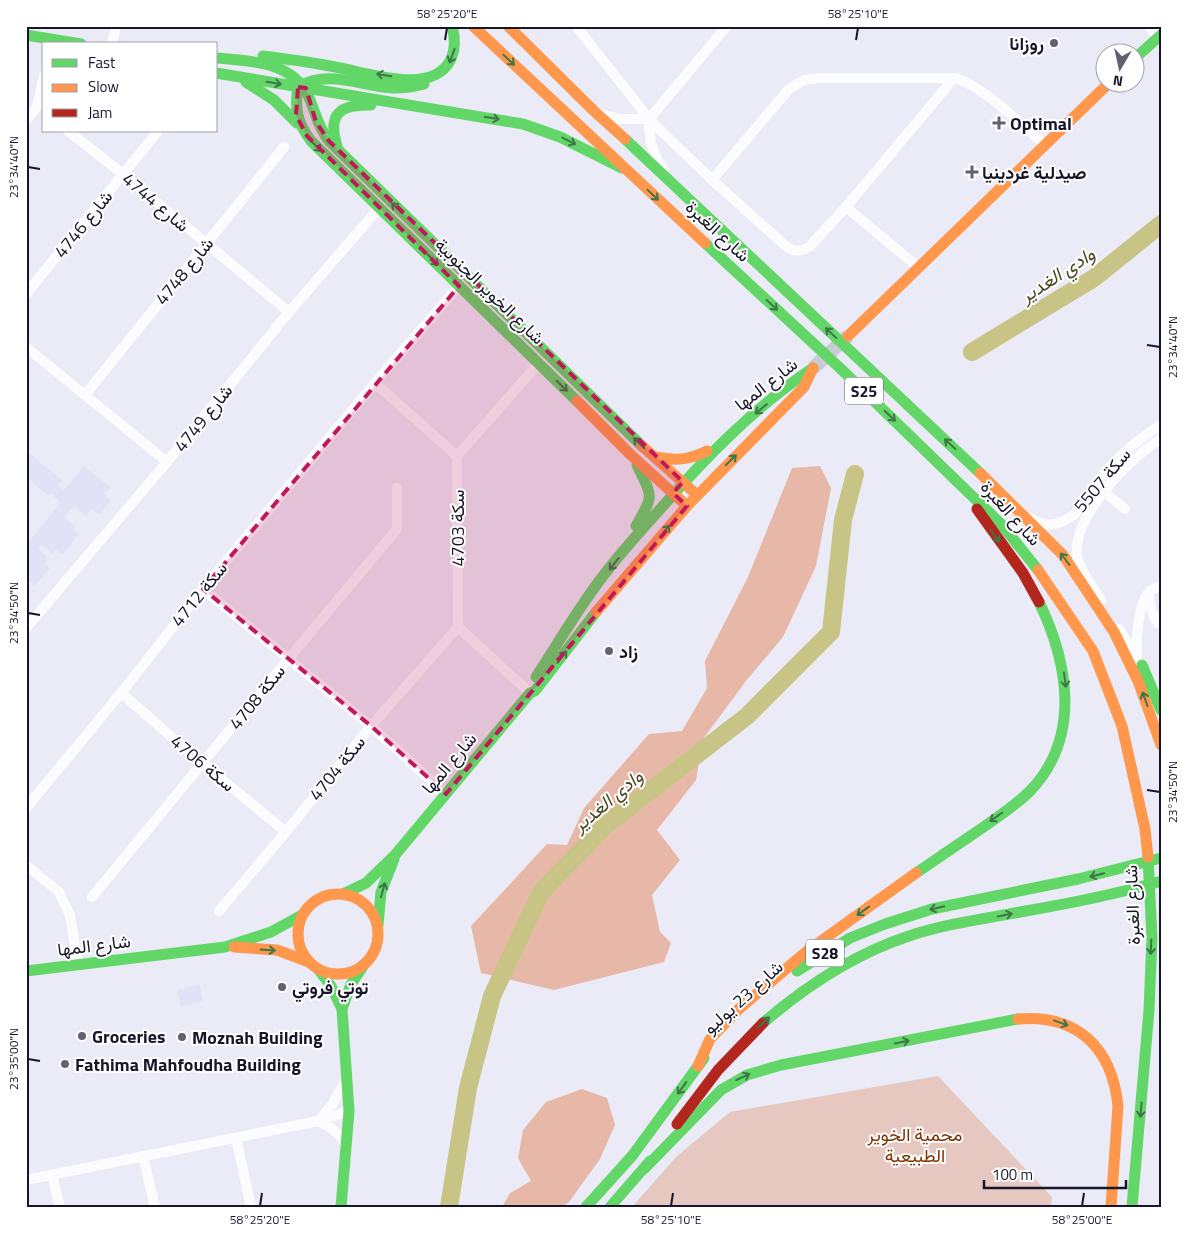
<svg xmlns="http://www.w3.org/2000/svg" width="1187" height="1233" viewBox="0 0 1187 1233" font-family="'Titillium Web',Vazirmatn,sans-serif">
  <style>
    .built { fill: #e2e2f6 }
    .green { fill: #e6c8c0 }
    .forest { fill: #e7b8a7 }
    .lines { fill: none; stroke-linecap: round; stroke-linejoin: round }
    .river { stroke: #c8c485; stroke-width: 18 }
    .secondary-tunnel { stroke: #cbcbd8; stroke-width: 14; stroke-dasharray: 14 7; stroke-linecap: butt }
    .street { stroke: #fcfcfe; stroke-width: 10 }
    .fast { stroke: #63d668; stroke-width: 11 }
    .slow { stroke: #ff974d; stroke-width: 11 }
    .jam { stroke: #b3261e; stroke-width: 11 }
    .oneway { stroke: #3d7649 }
    .marked { fill: #c2185b; fill-opacity: 0.2; stroke: #c2185b; stroke-width: 4; stroke-dasharray: 10 6; stroke-linejoin: round }
    .ticks { fill: none; stroke: #17162a; stroke-width: 2 }
    .poi-dot { fill: #616172; stroke: #fff; stroke-width: 2 }
    .labels { text-anchor: middle; dominant-baseline: central; stroke-width: 4; stroke-linejoin: round; paint-order: stroke }
    .shield { fill: #fff; stroke: #5d5c6a; stroke-width: 1 }
    .shield-label { font-size: 16px; font-weight: bold; fill: #17162a }
    .poi-label { font-size: 18px; font-weight: bold; fill: #17162a; stroke: #fff; text-anchor: start }
    .street-label { font-size: 18px; fill: #17162a; stroke: #fff }
    .park-label { font-size: 18px; fill: #7e3200; stroke: #fff }
    .water-label { font-size: 19px; font-style: italic; fill: #4a4820; stroke: #fff }
    .neatline { fill: none; stroke: #17162a; stroke-width: 2 }
    .ticks-label { font-size: 12px; text-anchor: middle; fill: #17162a }
  </style>
  <rect width="100%" height="100%" fill="#ebebf7"/>
  <g class="built">
    <path d="M26,451L62,480L58,485L64,490L84,466L110,487L104,494L111,500L99,515L92,509L86,516L74,506L64,517L75,526L73,529L79,534L62,555L56,550L53,554L42,545L38,549L48,558L44,563L50,568L35,586L29,581L26,585V543L29,542L61,502L51,494L49,496L26,477Z"/>
    <path d="M200,985L203,1001L181,1007L177,990Z"/>
  </g>
  <path class="green" d="M938,1076L1052,1197L1051,1207H632L676,1157L730,1112Z"/>
  <g class="forest">
    <path d="M820,466L831,488L816,566L783,637L746,681L703,739L696,780L657,830L680,860L652,895L660,932L671,943L664,962L554,990L481,973L471,926L547,844L567,845L584,808L649,734L682,731L707,688L705,661L748,577L792,468Z"/>
    <path d="M582,1089L607,1098L615,1125L600,1159L569,1202L562,1207H502L510,1193L531,1181L518,1158L523,1130L546,1102Z"/>
  </g>
  <g class="lines">
    <g class="river">
      <path d="M972,352L1094,278L1161,224"/>
      <path d="M449,1207L468,1088L492,996L541,892L606,825L747,716L831,632L843,520L855,474"/>
    </g>
    <path class="secondary-tunnel" d="M813,368L848,336"/>
    <g class="street">
      <path d="M576,26L649,119L712,180L787,247C795,252 801,252 809,247L846,207L954,78"/>
      <path d="M1149,26L1158,37"/>
      <path d="M112,44L116,26"/>
      <path d="M600,114L621,119H649"/>
      <path d="M26,120L37,107L44,75"/>
      <path d="M68,131L123,174L289,312"/>
      <path d="M663,169C653,152 648,139 649,119L727,26"/>
      <path d="M712,180L789,89L804,80L819,78H954C979,83 1025,127 1045,145"/>
      <path d="M846,207L919,268"/>
      <path d="M26,294L158,131"/>
      <path d="M26,347L167,462"/>
      <path d="M375,383L457,456"/>
      <path d="M85,395L284,147"/>
      <path d="M1103,491L1125,509"/>
      <path d="M1031,518C1046,529 1060,525 1075,514C1086,500 1095,483 1107,470C1123,452 1141,437 1161,425"/>
      <path d="M203,589L371,726L446,794"/>
      <path d="M1149,594C1149,605 1151,614 1158,623H1161"/>
      <path d="M1101,600C1093,587 1080,571 1077,556C1072,517 1129,458 1161,439"/>
      <path d="M26,628L167,462L289,312L379,208"/>
      <path d="M1119,629L1137,657"/>
      <path d="M1137,656C1136,640 1138,602 1150,591C1153,589 1158,587 1161,586"/>
      <path d="M121,693L203,764L286,832"/>
      <path d="M530,693L458,627L457,456L539,363"/>
      <path d="M26,808L121,693L203,589L375,383L459,286"/>
      <path d="M26,865L59,892L70,915L78,965"/>
      <path d="M92,897L289,658L397,529V488"/>
      <path d="M219,911L286,832L371,726L458,627"/>
      <path d="M346,1080L332,1105L318,1121C332,1127 340,1134 347,1147"/>
      <path d="M236,1138L251,1207"/>
      <path d="M143,1156L155,1207"/>
      <path d="M52,1175L60,1207"/>
      <path d="M26,1180L318,1121L349,1111"/>
    </g>
    <g class="fast">
      <path d="M26,35L81,44"/>
      <path d="M263,56C287,59 311,62 335,67C366,72 433,97 451,59C456,48 455,37 452,26"/>
      <path d="M216,58C250,61 291,61 308,95C315,111 318,127 329,141L642,446"/>
      <path d="M1134,59L1161,35"/>
      <path d="M216,73L523,124L560,137L622,168"/>
      <path d="M246,82L274,100L297,123"/>
      <path d="M298,87C294,108 298,124 311,141L577,401"/>
      <path d="M298,87C328,69 361,86 393,88C404,88 414,87 424,84"/>
      <path d="M625,139L980,473"/>
      <path d="M337,146C327,114 340,104 371,105"/>
      <path d="M705,243L841,369L1002,525L1038,570"/>
      <path d="M636,526C655,494 652,497 637,465"/>
      <path d="M1142,665L1161,710"/>
      <path d="M536,677C555,648 572,619 592,591C611,564 633,539 655,515C702,461 753,408 813,368"/>
      <path d="M916,873C934,861 951,849 969,837C990,822 1012,809 1030,791C1082,737 1068,662 1039,602"/>
      <path d="M343,894L366,883L395,855L530,693L535,691L596,612"/>
      <path d="M378,925L381,892L394,859"/>
      <path d="M318,969L331,986L342,1009"/>
      <path d="M26,971L225,947L271,932L302,915"/>
      <path d="M797,971L850,938L885,924L932,909L1078,879L1161,858"/>
      <path d="M763,1023C806,986 854,954 909,936C945,924 983,919 1020,912C1067,904 1113,895 1158,882"/>
      <path d="M644,1169L721,1090L747,1075L781,1065L1018,1019"/>
      <path d="M341,1207L349,1111L342,1009L351,984L362,968"/>
      <path d="M586,1207L632,1156L704,1058"/>
      <path d="M610,1207L650,1161"/>
      <path d="M1132,1207L1149,1010L1152,938L1148,857"/>
    </g>
    <g class="slow">
      <path d="M473,26L705,243"/>
      <path d="M508,26L595,112L625,139"/>
      <path d="M848,336L1110,82"/>
      <path d="M577,401L631,455L687,506"/>
      <path d="M642,446L697,495"/>
      <path d="M656,457C675,461 689,460 707,451"/>
      <path d="M980,473L1063,555L1114,632L1138,681L1161,745"/>
      <path d="M1038,570L1093,651L1122,726L1145,829L1148,857"/>
      <path d="M596,612L687,506L804,387L813,368"/>
      <circle cx="338" cy="934" r="40"/>
      <path d="M234,947L277,950L309,962"/>
      <path d="M1018,1019C1078,1014 1112,1048 1118,1106L1111,1207"/>
      <path d="M698,1066L710,1039L740,1008L806,952L916,873"/>
    </g>
    <g class="jam">
      <path d="M977,509L1023,573L1039,602"/>
      <path d="M677,1124L718,1070L763,1023"/>
    </g>
  </g>
  <defs><path id="oneway-shaft" d="M-6 0H5M1.5-3L5.5 0L1.5 3" fill="none" stroke-width="1.6" stroke-linecap="round" stroke-linejoin="round" transform="scale(1.25)"/></defs>
  <g class="oneway">
    <use href="#oneway-shaft" transform="translate(452 56) rotate(110)"/>
    <use href="#oneway-shaft" transform="translate(509 60) rotate(43)"/>
    <use href="#oneway-shaft" transform="translate(384 75) rotate(-170)"/>
    <use href="#oneway-shaft" transform="translate(274 83) rotate(9)"/>
    <use href="#oneway-shaft" transform="translate(492 118) rotate(10)"/>
    <use href="#oneway-shaft" transform="translate(569 141) rotate(27)"/>
    <use href="#oneway-shaft" transform="translate(316 146) rotate(46)"/>
    <use href="#oneway-shaft" transform="translate(653 195) rotate(43)"/>
    <use href="#oneway-shaft" transform="translate(397 208) rotate(-136)"/>
    <use href="#oneway-shaft" transform="translate(433 260) rotate(45)"/>
    <use href="#oneway-shaft" transform="translate(772 305) rotate(43)"/>
    <use href="#oneway-shaft" transform="translate(831 333) rotate(-137)"/>
    <use href="#oneway-shaft" transform="translate(562 386) rotate(45)"/>
    <use href="#oneway-shaft" transform="translate(761 409) rotate(140)"/>
    <use href="#oneway-shaft" transform="translate(890 416) rotate(44)"/>
    <use href="#oneway-shaft" transform="translate(639 443) rotate(-136)"/>
    <use href="#oneway-shaft" transform="translate(950 444) rotate(-137)"/>
    <use href="#oneway-shaft" transform="translate(731 460) rotate(-45)"/>
    <use href="#oneway-shaft" transform="translate(665 531) rotate(-50)"/>
    <use href="#oneway-shaft" transform="translate(995 536) rotate(53)"/>
    <use href="#oneway-shaft" transform="translate(1065 559) rotate(-127)"/>
    <use href="#oneway-shaft" transform="translate(614 564) rotate(128)"/>
    <use href="#oneway-shaft" transform="translate(562 657) rotate(-52)"/>
    <use href="#oneway-shaft" transform="translate(1065 680) rotate(82)"/>
    <use href="#oneway-shaft" transform="translate(1145 699) rotate(-110)"/>
    <use href="#oneway-shaft" transform="translate(996 817) rotate(145)"/>
    <use href="#oneway-shaft" transform="translate(1097 875) rotate(166)"/>
    <use href="#oneway-shaft" transform="translate(383 890) rotate(-74)"/>
    <use href="#oneway-shaft" transform="translate(937 908) rotate(167)"/>
    <use href="#oneway-shaft" transform="translate(863 911) rotate(144)"/>
    <use href="#oneway-shaft" transform="translate(1005 915) rotate(-11)"/>
    <use href="#oneway-shaft" transform="translate(1151 947) rotate(92)"/>
    <use href="#oneway-shaft" transform="translate(268 950) rotate(4)"/>
    <use href="#oneway-shaft" transform="translate(764 1022) rotate(-42)"/>
    <use href="#oneway-shaft" transform="translate(1061 1023) rotate(20)"/>
    <use href="#oneway-shaft" transform="translate(902 1042) rotate(-11)"/>
    <use href="#oneway-shaft" transform="translate(743 1077) rotate(-25)"/>
    <use href="#oneway-shaft" transform="translate(682 1088) rotate(126)"/>
    <use href="#oneway-shaft" transform="translate(1141 1110) rotate(95)"/>
  </g>
  <path class="marked" d="M298,87L306,88L316,122L329,141L683,482L673,493L687,506L446,794L371,726L203,589L459,286L307,136L296,115Z"/>
  <path class="ticks" d="M445,40L447,28M856,40L858,28M28,167L40,169M1147,345L1160,347M28,613L40,615M1147,790L1160,792M28,1059L40,1061M260,1206L262,1193M671,1206L673,1193M1082,1206L1084,1193"/>
  <g class="poi-dot">
    <circle cx="1054" cy="43" r="5"/>
    <path d="M996.5 115.5h5v5h5v5h-5v5h-5v-5h-5v-5h5z"/>
    <path d="M969.5 164.5h5v5h5v5h-5v5h-5v-5h-5v-5h5z"/>
    <circle cx="609" cy="651" r="5"/>
    <circle cx="282" cy="987" r="5"/>
    <circle cx="82" cy="1036" r="5"/>
    <circle cx="182" cy="1037" r="5"/>
    <circle cx="65" cy="1064" r="5"/>
  </g>
  <g class="labels">
    <g class="shield">
      <rect x="845" y="377.5" width="38" height="27" rx="4"/>
      <rect x="806" y="939.5" width="38" height="27" rx="4"/>
    </g>
    <g class="shield-label">
      <text x="864" y="391">S25</text>
      <text x="825" y="953">S28</text>
    </g>
    <g class="poi-label">
      <text x="1044" y="43" text-anchor="end">روزانا</text>
      <text x="1010" y="123">Optimal</text>
      <text x="982" y="172">صيدلية غردينيا</text>
      <text x="619" y="651">زاد</text>
      <text x="292" y="987">توتي فروتي</text>
      <text x="92" y="1036">Groceries</text>
      <text x="192" y="1037">Moznah Building</text>
      <text x="75" y="1064">Fathima Mahfoudha Building</text>
    </g>
    <g class="street-label">
      <text transform="translate(156 202) rotate(40)">4744 شارع</text>
      <text transform="translate(83 224) rotate(-51)">4746 شارع</text>
      <text transform="translate(718 231) rotate(43)">شارع الغبرة</text>
      <text transform="translate(184 271) rotate(-51)">4748 شارع</text>
      <text transform="translate(490 291) rotate(44)">شارع الخوير الجنوبية</text>
      <text transform="translate(766 384) rotate(-38)">شارع المها</text>
      <text transform="translate(203 418) rotate(-51)">4749 شارع</text>
      <text transform="translate(1102 480) rotate(-50)">سكة 5507</text>
      <text transform="translate(1011 513) rotate(48)">شارع الغبرة</text>
      <text transform="translate(457 528) rotate(-90)">4703 سكة</text>
      <text transform="translate(199 594) rotate(-51)">سكة 4712</text>
      <text transform="translate(257 697) rotate(-51)">سكة 4708</text>
      <text transform="translate(203 763) rotate(40)">4706 سكة</text>
      <text transform="translate(449 763) rotate(-50)">شارع المها</text>
      <text transform="translate(337 768) rotate(-51)">سكة 4704</text>
      <text transform="translate(1132 905) rotate(-92)">شارع الغبرة</text>
      <text transform="translate(94 945) rotate(-7)">شارع المها</text>
      <text transform="translate(743 997) rotate(-42)">شارع 23 يوليو</text>
    </g>
    <g class="park-label">
      <text x="915" y="1134">محمية الخوير<tspan x="915" dy="21">الطبيعية</tspan></text>
    </g>
    <g class="water-label">
      <text transform="translate(1057 274) rotate(-33)">وادي الغدير</text>
      <text transform="translate(607 800) rotate(-40)">وادي الغدير</text>
    </g>
  </g>
  <rect width="1187" height="1233" fill="none" stroke="#ffffff" stroke-width="55"/>
  <rect x="42" y="42" width="175" height="90" fill="#ffffff" stroke="#a2a2aa"/>
  <rect x="52" y="59" width="25" height="8" fill="#63d668" stroke="#a2a2aa"/>
  <text x="88" y="68" font-size="15" fill="#17162a">Fast</text>
  <rect x="52" y="84" width="25" height="8" fill="#ff974d" stroke="#a2a2aa"/>
  <text x="88" y="92" font-size="15" fill="#17162a">Slow</text>
  <rect x="52" y="109" width="25" height="8" fill="#b3261e" stroke="#a2a2aa"/>
  <text x="88" y="118" font-size="15" fill="#17162a">Jam</text>
  <g transform="translate(1120 68) rotate(189)"><circle r="24" fill="#ffffff" stroke="#a2a2aa"/>
  <path d="M0-4L9 19L0 12L-9 19Z" fill="#616172"/>
  <text y="-8" font-size="14" font-weight="bold" text-anchor="middle" fill="#17162a">N</text>
  </g>
  <path d="M984 1180v8h142v-8" fill="none" stroke="#17162a" stroke-width="2.5"/>
  <text x="992" y="1180" font-size="15" fill="#17162a" stroke="#ffffff" stroke-width="4" paint-order="stroke">100 m</text>
  <rect x="28" y="28" width="1132" height="1178" class="neatline"/>
  <g class="ticks-label">
    <text x="447" y="18">58°25'20"E</text>
    <text x="858" y="18">58°25'10"E</text>
    <text transform="translate(14 167) rotate(-90)" y="4">23°34'40"N</text>
    <text transform="translate(1173 347) rotate(-90)" y="4">23°34'40"N</text>
    <text transform="translate(14 613) rotate(-90)" y="4">23°34'50"N</text>
    <text transform="translate(1173 792) rotate(-90)" y="4">23°34'50"N</text>
    <text transform="translate(14 1059) rotate(-90)" y="4">23°35'00"N</text>
    <text x="260" y="1224">58°25'20"E</text>
    <text x="671" y="1224">58°25'10"E</text>
    <text x="1082" y="1224">58°25'00"E</text>
  </g>
</svg>
